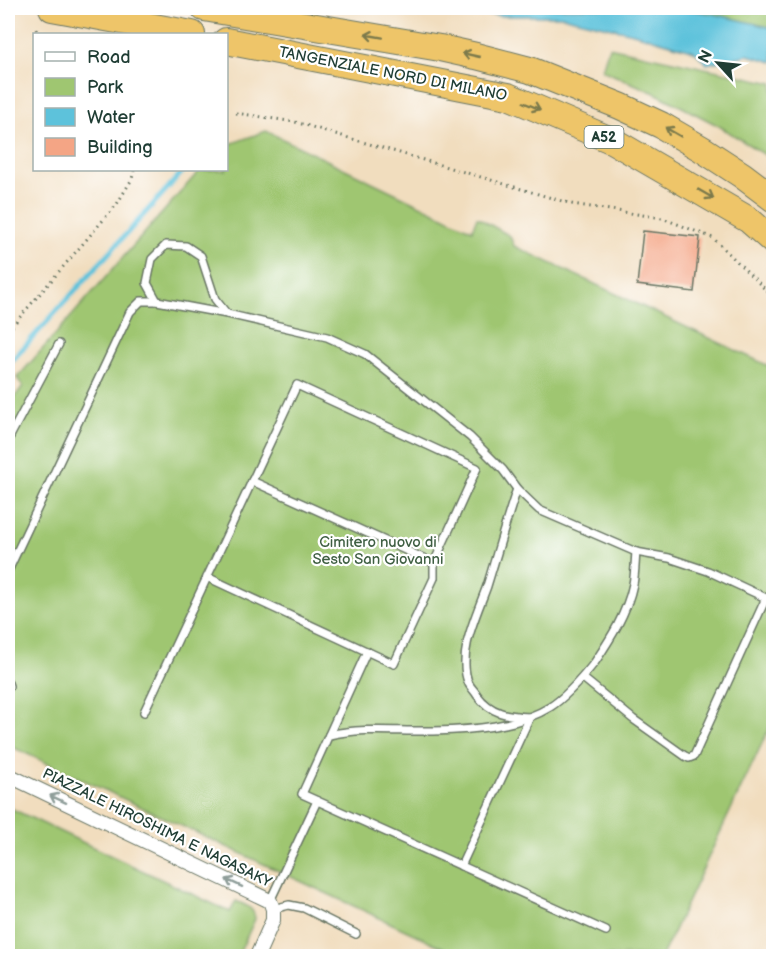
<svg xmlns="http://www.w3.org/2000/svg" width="781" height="964" viewBox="0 0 781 964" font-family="'Balsamiq Sans',sans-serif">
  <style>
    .green { fill: #9fc671; stroke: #5f8252; stroke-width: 1.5 }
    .water { fill: #5dc2db; stroke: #3e8088; stroke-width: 1.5 }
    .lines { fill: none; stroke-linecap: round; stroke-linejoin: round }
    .stream { stroke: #5dc2db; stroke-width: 5 }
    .building { fill: #f4a585 }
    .lane-casing { stroke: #687564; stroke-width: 10 }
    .street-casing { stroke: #687564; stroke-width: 16 }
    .highway-casing { stroke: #687564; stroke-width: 28 }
    .path { stroke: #687564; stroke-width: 3; stroke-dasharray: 1.5 4.5; stroke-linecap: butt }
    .lane { stroke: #fff; stroke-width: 7 }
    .street { stroke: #fff; stroke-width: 14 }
    .highway { stroke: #eec569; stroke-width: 26 }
    .oneway { stroke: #7c7a4c }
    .oneway2 { stroke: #8f9e9a }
    .labels { text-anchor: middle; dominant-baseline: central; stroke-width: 4.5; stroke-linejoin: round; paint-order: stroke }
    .shield { fill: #fff; stroke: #627771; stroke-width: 1.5 }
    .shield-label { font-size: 14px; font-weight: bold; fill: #1f3d34 }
    .street-label { font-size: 15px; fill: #1f3d34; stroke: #fff }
    .park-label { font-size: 15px; fill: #3f5f43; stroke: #fff }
  </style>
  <rect width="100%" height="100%" fill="#fff"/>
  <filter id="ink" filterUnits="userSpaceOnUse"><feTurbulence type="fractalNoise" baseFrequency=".0167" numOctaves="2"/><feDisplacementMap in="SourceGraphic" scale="12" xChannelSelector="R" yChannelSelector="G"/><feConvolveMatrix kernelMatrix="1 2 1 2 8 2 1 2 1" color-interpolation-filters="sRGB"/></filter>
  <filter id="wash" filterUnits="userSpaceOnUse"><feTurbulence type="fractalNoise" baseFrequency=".008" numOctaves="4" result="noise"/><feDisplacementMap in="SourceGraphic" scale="24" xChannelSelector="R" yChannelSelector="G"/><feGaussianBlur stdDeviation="1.35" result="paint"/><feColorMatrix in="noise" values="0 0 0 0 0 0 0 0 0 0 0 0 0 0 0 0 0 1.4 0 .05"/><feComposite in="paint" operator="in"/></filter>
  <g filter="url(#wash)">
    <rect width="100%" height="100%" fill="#f1ddbe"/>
    <g class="green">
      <path d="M677,8H773V28L714,14Z"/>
      <path d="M609,47L773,83V160L719,126L657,94L602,70Z"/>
      <path d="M266,131L472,230L477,217L510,236L514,246L773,368V720L662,956H461L8,745V406L23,386L17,378L200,170H226L227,145Z"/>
      <path d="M8,807L230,912L236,901C245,905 254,907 255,919L238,956H8Z"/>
    </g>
    <path class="water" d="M408,8H677L714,14L773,28V62L748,55L707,64L694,51L633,33L561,16H503Z"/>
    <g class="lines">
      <path class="stream" d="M8,365L184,170"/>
    </g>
    <g id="blocks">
      <path class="building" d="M643,231L700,237L694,292L637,285Z"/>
    </g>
  </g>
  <g filter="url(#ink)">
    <use href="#blocks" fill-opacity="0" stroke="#687564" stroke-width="1.5"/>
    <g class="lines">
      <defs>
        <g id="lane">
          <path d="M157,301L147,283L152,259L166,245L186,246L201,256L215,299L227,314"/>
          <path d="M8,440L59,344"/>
          <path d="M252,481L434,563"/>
          <path d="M8,571L130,312L141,301H157L227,314L327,337L365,354L470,437L503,470L517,489L539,510L636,552L669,558L708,571L766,598L694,756L689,758L685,756L633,719L583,678"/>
          <path d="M367,651L302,794L606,931"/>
          <path d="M8,683L9,686L8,689"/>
          <path d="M144,712L297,385L477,468L434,563V578L394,664L207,577"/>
          <path d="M329,735C366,727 397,732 434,731C471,730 518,727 550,707C566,697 583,677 595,662C611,638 627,613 633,584C635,574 635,563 636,552"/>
          <path d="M461,866L530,717C508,716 491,714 477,695C475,691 471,688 469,684C456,655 477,614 487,586C497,554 506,521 517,489"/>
          <path d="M270,901L317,801"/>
          <path d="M273,909L289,905L304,908L356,934"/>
        </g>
        <path id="street" d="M8,775L270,901L273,909V920L257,956"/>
        <g id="highway">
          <path d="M52,8L192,34"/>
          <path d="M204,8L440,48L476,56L530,70L620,106L661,125L702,149L742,175L774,199"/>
          <path d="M226,41L508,96L613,141L749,220L774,242"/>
        </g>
      </defs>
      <use href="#lane" class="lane-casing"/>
      <use href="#street" class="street-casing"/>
      <use href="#highway" class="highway-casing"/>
      <g class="path">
        <path d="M36,29L38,34"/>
        <path d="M236,113L295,122L572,204L662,218L713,238L774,298"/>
        <path d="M8,331L117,204L132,179L134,170"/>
      </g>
      <use href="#lane" class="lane"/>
      <use href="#street" class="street"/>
      <use href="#highway" class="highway"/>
    </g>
    <defs><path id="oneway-shaft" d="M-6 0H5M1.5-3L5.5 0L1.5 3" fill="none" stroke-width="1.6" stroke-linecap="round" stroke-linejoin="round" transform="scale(1.5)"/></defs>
    <g class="oneway">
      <use href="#oneway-shaft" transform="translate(374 36) rotate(-170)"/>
      <use href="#oneway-shaft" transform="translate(471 55) rotate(-167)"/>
      <use href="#oneway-shaft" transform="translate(532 106) rotate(23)"/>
      <use href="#oneway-shaft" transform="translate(673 132) rotate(-150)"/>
      <use href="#oneway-shaft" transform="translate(706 194) rotate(30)"/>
    </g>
    <g class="oneway2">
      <use href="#oneway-shaft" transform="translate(58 799) rotate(-155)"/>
      <use href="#oneway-shaft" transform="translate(234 883) rotate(-155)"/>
    </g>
  </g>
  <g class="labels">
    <rect class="shield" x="584.5" y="126" width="39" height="22" rx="4.5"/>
    <g class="shield-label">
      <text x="604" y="137">A52</text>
    </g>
    <g class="street-label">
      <text transform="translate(393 74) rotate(11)">TANGENZIALE NORD DI MILANO</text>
      <text transform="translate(157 828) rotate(26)">PIAZZALE HIROSHIMA E NAGASAKY</text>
    </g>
    <g class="park-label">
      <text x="378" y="542">Cimitero nuovo di<tspan x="378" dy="17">Sesto San Giovanni</tspan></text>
    </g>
  </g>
  <rect width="781" height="964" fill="none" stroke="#fff" stroke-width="30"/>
  <rect x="33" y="33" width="195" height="138" fill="#ffffff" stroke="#a5b1ae" stroke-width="1.5"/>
  <rect x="45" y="52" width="30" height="9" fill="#ffffff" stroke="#a5b1ae" stroke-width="1.5"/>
  <text x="87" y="63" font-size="18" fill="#1f3d34">Road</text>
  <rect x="45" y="78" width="30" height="18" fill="#9fc671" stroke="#a5b1ae" stroke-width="1.5"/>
  <text x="87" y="93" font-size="18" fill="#1f3d34">Park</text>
  <rect x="45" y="108" width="30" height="18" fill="#5dc2db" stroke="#a5b1ae" stroke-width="1.5"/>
  <text x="87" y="123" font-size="18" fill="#1f3d34">Water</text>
  <rect x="45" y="138" width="30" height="18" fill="#f4a585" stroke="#a5b1ae" stroke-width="1.5"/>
  <text x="87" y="153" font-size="18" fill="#1f3d34">Building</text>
  <g transform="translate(718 63) rotate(297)" stroke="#ffffff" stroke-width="4.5" paint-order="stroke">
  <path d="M0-4.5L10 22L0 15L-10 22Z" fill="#1f3d34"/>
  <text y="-9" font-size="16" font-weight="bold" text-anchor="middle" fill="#1f3d34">N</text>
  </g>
</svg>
